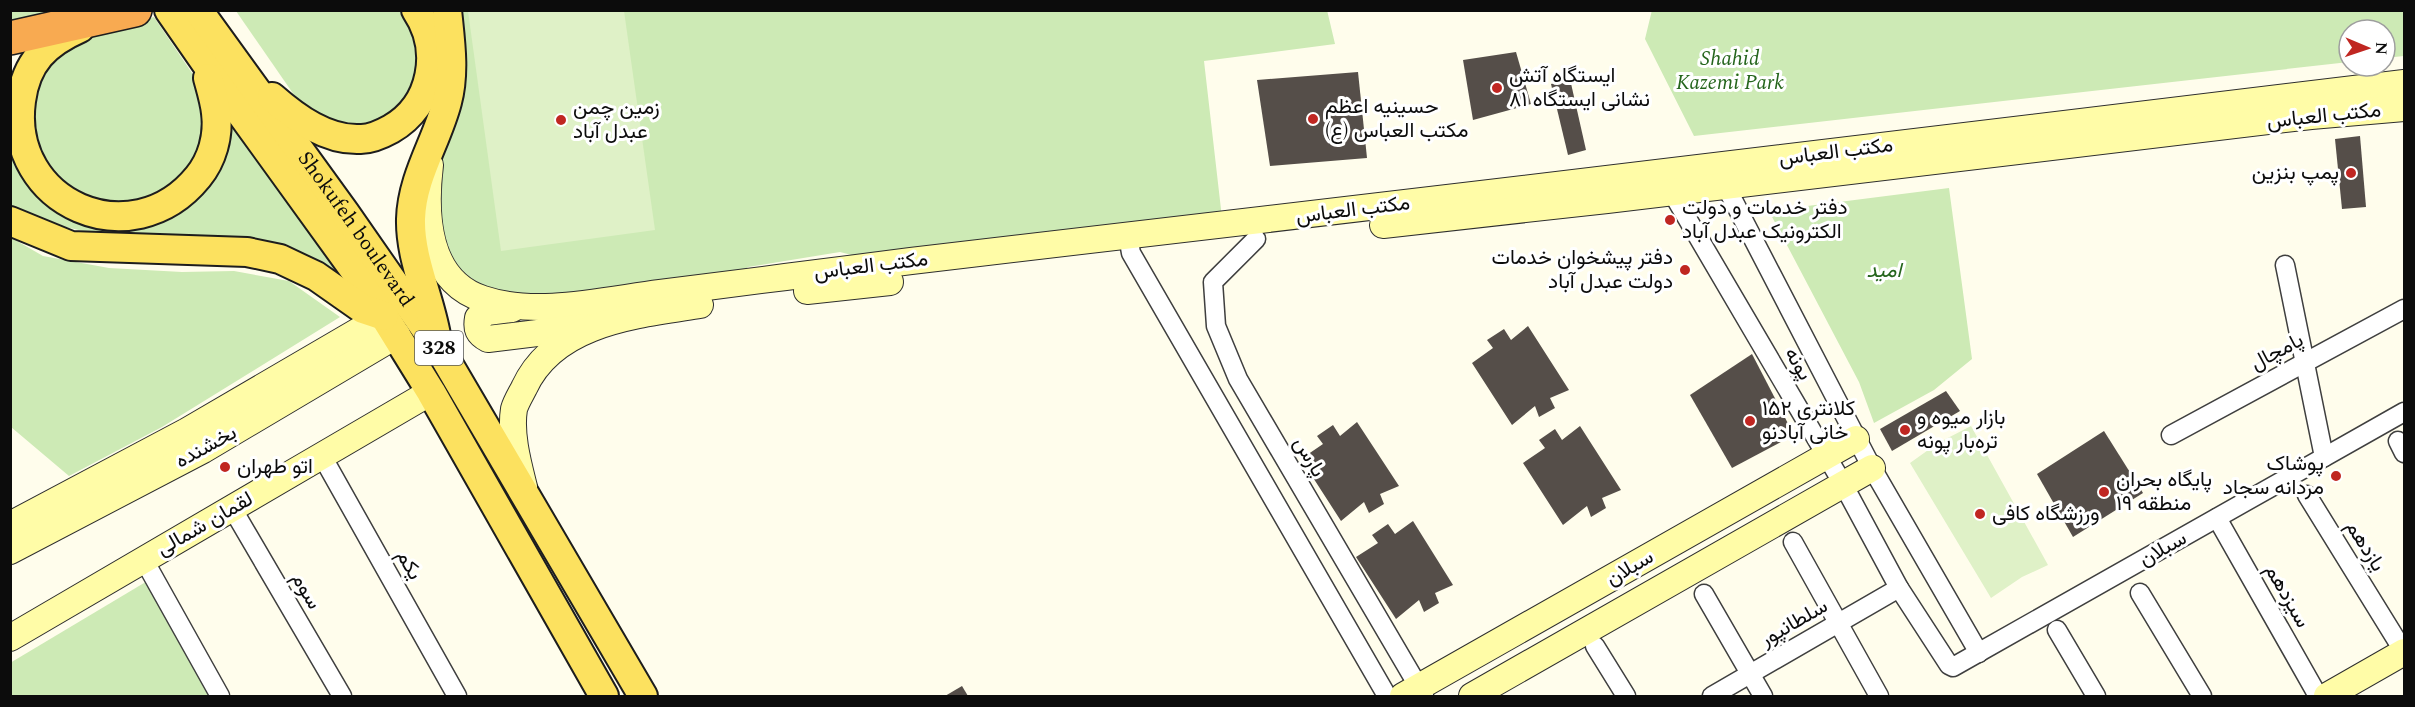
<svg xmlns="http://www.w3.org/2000/svg" width="2415" height="707" viewBox="0 0 2415 707" font-family="Spectral,Vazirmatn,serif">
  <style>
    .green { fill: #cdeab5 }
    .pitch { fill: #dff1c7 }
    .building { fill: #554e49 }
    .lines { fill: none; stroke-linecap: round; stroke-linejoin: round }
    .street-casing { stroke: #3f3f3f; stroke-width: 21 }
    .secondary-casing { stroke: #2e2e2e; stroke-width: 28 }
    .primary-casing { stroke: #1d1d1d; stroke-width: 32 }
    .highway-casing { stroke: #1d1d1d; stroke-width: 36 }
    .street { stroke: #fff; stroke-width: 18 }
    .secondary { stroke: #fffca7; stroke-width: 26 }
    .primary { stroke: #fce15f; stroke-width: 28 }
    .highway { stroke: #f8aa51; stroke-width: 33 }
    .poi-dot { fill: #c02621; stroke: #fff; stroke-width: 2 }
    .labels { text-anchor: middle; dominant-baseline: central; stroke-width: 6; stroke-linejoin: round; paint-order: stroke }
    .shield { fill: #fff; stroke: #555; stroke-width: 1.5 }
    .shield-label { font-size: 20px; font-weight: bold; fill: #0c0c0c }
    .park-label { font-size: 21px; font-style: italic; fill: #25651c; stroke: #fff }
    .poi-label { font-size: 21px; fill: #0c0c0c; stroke: #fff; text-anchor: start }
    .street-label { font-size: 21px; fill: #0c0c0c; stroke: #fff }
  </style>
  <rect width="100%" height="100%" fill="#fffdec"/>
  <g class="green">
    <path d="M11,10L80,11L11,26Z"/>
    <path d="M1327,10L1335,44L1204,61L1222,218L871,260L840,252L748,267L738,275L523,298L482,290L442,252L438,173L454,11Z"/>
    <path d="M1652,10L2404,11V56L2385,58V30H2349V62L1694,136L1645,39Z"/>
    <path d="M236,11H405L410,16L421,71L395,116L354,130L301,105Z"/>
    <path d="M154,17L194,76L205,100L203,143L181,181L134,206L67,194L31,137L39,69L99,30Z"/>
    <path d="M222,99L371,305L335,275L120,239L56,225L11,205L10,139L57,209L179,207Z"/>
    <path d="M1949,188L1972,359L1934,390L1874,423L1859,382L1769,211Z"/>
    <path d="M10,237L43,256L109,268L182,272L234,271L289,281L340,317L162,427L69,476L11,427Z"/>
    <path d="M149,580L214,696H11L10,663Z"/>
  </g>
  <g class="pitch">
    <path d="M468,11H624L655,230L501,251Z"/>
    <path d="M1971,426L2048,565L2022,577L1991,598L1910,463L1938,443Z"/>
  </g>
  <g class="building">
    <path d="M1516,52L1531,104L1473,120L1463,60Z"/>
    <path d="M1358,72L1367,158L1270,166L1257,80Z"/>
    <path d="M1570,79L1586,150L1568,155L1551,84Z"/>
    <path d="M2360,136L2366,207L2342,209L2335,139Z"/>
    <path d="M1528,326L1569,390L1550,398L1555,408L1539,417L1535,406L1512,425L1472,363L1493,348L1487,340L1504,329L1511,340Z"/>
    <path d="M1752,354L1794,435L1732,468L1690,395Z"/>
    <path d="M1946,391L1960,411L1892,451L1880,429Z"/>
    <path d="M1357,422L1399,486L1380,494L1384,504L1369,513L1364,502L1341,521L1301,459L1323,444L1317,436L1333,425L1340,436Z"/>
    <path d="M1580,426L1621,490L1602,498L1606,508L1591,517L1587,506L1563,525L1523,463L1545,448L1539,440L1555,429L1562,440Z"/>
    <path d="M2104,431L2143,493L2073,537L2037,474Z"/>
    <path d="M1413,521L1453,585L1435,593L1439,603L1424,612L1419,600L1396,619L1356,557L1378,543L1372,535L1388,524L1395,534Z"/>
    <path d="M962,686L968,696H945Z"/>
  </g>
  <g class="lines">
    <defs>
      <g id="street">
        <path d="M1721,177L1872,468L1979,653"/>
        <path d="M1667,184L1843,484L1899,588L1949,665L1953,667L2404,412"/>
        <path d="M1128,236L1131,253L1387,696"/>
        <path d="M1256,239L1213,282L1216,326L1238,379L1424,696"/>
        <path d="M2285,265L2324,457"/>
        <path d="M2171,435L2404,309"/>
        <path d="M2398,441L2404,453"/>
        <path d="M322,456L457,696"/>
        <path d="M2307,495L2404,652"/>
        <path d="M232,508L342,696"/>
        <path d="M2217,518L2318,696"/>
        <path d="M1793,542L1879,696"/>
        <path d="M144,560L220,696"/>
        <path d="M2140,593L2202,696"/>
        <path d="M1704,594L1763,696"/>
        <path d="M2057,630L2096,696"/>
        <path d="M1595,646L1626,696"/>
        <path d="M1712,696L1899,588"/>
      </g>
      <g id="secondary">
        <path d="M430,165C424,215 427,281 483,299C536,317 605,300 660,293C744,283 827,271 911,261C1409,204 1906,142 2404,83"/>
        <path d="M1383,225L1607,200L2311,116L2404,108"/>
        <path d="M807,291L890,282"/>
        <path d="M512,309L487,312L478,318C476,329 478,334 488,339L586,327"/>
        <path d="M524,487C518,463 510,434 514,409C516,402 521,394 524,388C554,322 637,315 700,305"/>
        <path d="M10,525L187,431L384,316"/>
        <path d="M10,551L203,450L397,335"/>
        <path d="M10,638L431,392"/>
        <path d="M1403,696L1856,439"/>
        <path d="M1472,696L1872,468"/>
        <path d="M2327,696L2404,652"/>
      </g>
      <g id="primary">
        <path d="M169,10L235,105L363,282L431,392L604,696"/>
        <path id="s1" d="M198,10L345,213L439,348L643,696"/>
        <path d="M80,28C46,43 26,62 21,101C7,204 132,258 198,177C212,160 219,136 216,113C215,102 211,89 208,78"/>
        <path d="M272,97C296,118 327,141 361,139C371,139 382,134 391,129C433,105 443,50 416,10"/>
        <path d="M10,221L71,246L247,252L280,259L316,276L363,309L384,316"/>
        <path d="M436,335C429,296 410,258 411,219C412,177 437,141 447,102C455,72 450,40 447,10"/>
      </g>
      <path id="highway" d="M10,38L135,10"/>
    </defs>
    <use href="#street" class="street-casing"/>
    <use href="#secondary" class="secondary-casing"/>
    <use href="#primary" class="primary-casing"/>
    <use href="#highway" class="highway-casing"/>
    <use href="#street" class="street"/>
    <use href="#secondary" class="secondary"/>
    <use href="#primary" class="primary"/>
    <use href="#highway" class="highway"/>
  </g>
  <g class="poi-dot">
    <circle cx="1497" cy="88" r="6"/>
    <circle cx="1313" cy="119" r="6"/>
    <circle cx="561" cy="120" r="6"/>
    <circle cx="2351" cy="173" r="6"/>
    <circle cx="1670" cy="220" r="6"/>
    <circle cx="1685" cy="270" r="6"/>
    <circle cx="1750" cy="421" r="6"/>
    <circle cx="1905" cy="430" r="6"/>
    <circle cx="225" cy="467" r="6"/>
    <circle cx="2336" cy="476" r="6"/>
    <circle cx="2104" cy="492" r="6"/>
    <circle cx="1980" cy="514" r="6"/>
  </g>
  <g class="labels">
    <rect class="shield" x="415" y="331" width="48" height="34" rx="4.5"/>
    <g class="shield-label">
      <text x="439" y="348">328</text>
    </g>
    <g class="park-label">
      <text x="1730" y="59">Shahid<tspan x="1730" dy="24">Kazemi Park</tspan></text>
      <text x="1884" y="271">امید</text>
    </g>
    <g class="poi-label">
      <text x="1509" y="76">ایستگاه آتش<tspan x="1509" dy="24">نشانی ایستگاه ۸۱</tspan></text>
      <text x="1325" y="107">حسینیه اعظم<tspan x="1325" dy="24">مکتب العباس (ع)</tspan></text>
      <text x="573" y="108">زمین چمن<tspan x="573" dy="24">عبدل آباد</tspan></text>
      <text x="2339" y="173" text-anchor="end">پمپ بنزین</text>
      <text x="1682" y="208">دفتر خدمات و دولت<tspan x="1682" dy="24">الکترونیک عبدل آباد</tspan></text>
      <text x="1673" y="258" text-anchor="end">دفتر پیشخوان خدمات<tspan x="1673" dy="24">دولت عبدل آباد</tspan></text>
      <text x="1762" y="409">کلانتری ۱۵۲<tspan x="1762" dy="24">خانی آبادنو</tspan></text>
      <text x="1917" y="418">بازار میوه و<tspan x="1917" dy="24">تره‌بار پونه</tspan></text>
      <text x="2324" y="464" text-anchor="end">پوشاک<tspan x="2324" dy="24">مردانه سجاد</tspan></text>
      <text x="237" y="467">اتو طهران</text>
      <text x="2116" y="480">پایگاه بحران<tspan x="2116" dy="24">منطقه ۱۹</tspan></text>
      <text x="1992" y="514">ورزشگاه کافی</text>
    </g>
    <g class="street-label">
      <text transform="translate(2324 116) rotate(-6)">مکتب العباس</text>
      <text transform="translate(1836 152) rotate(-7)">مکتب العباس</text>
      <text transform="translate(1353 210) rotate(-7)">مکتب العباس</text>
      <text stroke="none"><textPath href="#s1" startOffset="270">Shokufeh boulevard</textPath></text>
      <text transform="translate(871 266) rotate(-7)">مکتب العباس</text>
      <text transform="translate(2277 352) rotate(-28)">پامچال</text>
      <text transform="translate(1798 364) rotate(60)">پونه</text>
      <text transform="translate(206 447) rotate(-29)">بخشنده</text>
      <text transform="translate(1309 457) rotate(60)">پارس</text>
      <text transform="translate(205 524) rotate(-30)">لقمان شمالی</text>
      <text transform="translate(2365 546) rotate(58)">یازدهم</text>
      <text transform="translate(2163 549) rotate(-29)">سبلان</text>
      <text transform="translate(409 565) rotate(61)">یکم</text>
      <text transform="translate(1630 568) rotate(-30)">سبلان</text>
      <text transform="translate(306 591) rotate(60)">سوم</text>
      <text transform="translate(2287 596) rotate(60)">سیزدهم</text>
      <text transform="translate(1794 623) rotate(-30)">سلطانپور</text>
    </g>
  </g>
  <rect width="2415" height="707" fill="none" stroke="#0c0c0c" stroke-width="24"/>
  <g transform="translate(2367 48) rotate(92)"><circle r="28" fill="#ffffff" stroke="#9e9e9e" stroke-width="1.5"/>
  <path d="M0-4.5L10 22L0 15L-10 22Z" fill="#c02621"/>
  <text y="-9" font-size="16" font-weight="bold" text-anchor="middle" fill="#0c0c0c">N</text>
  </g>
</svg>
